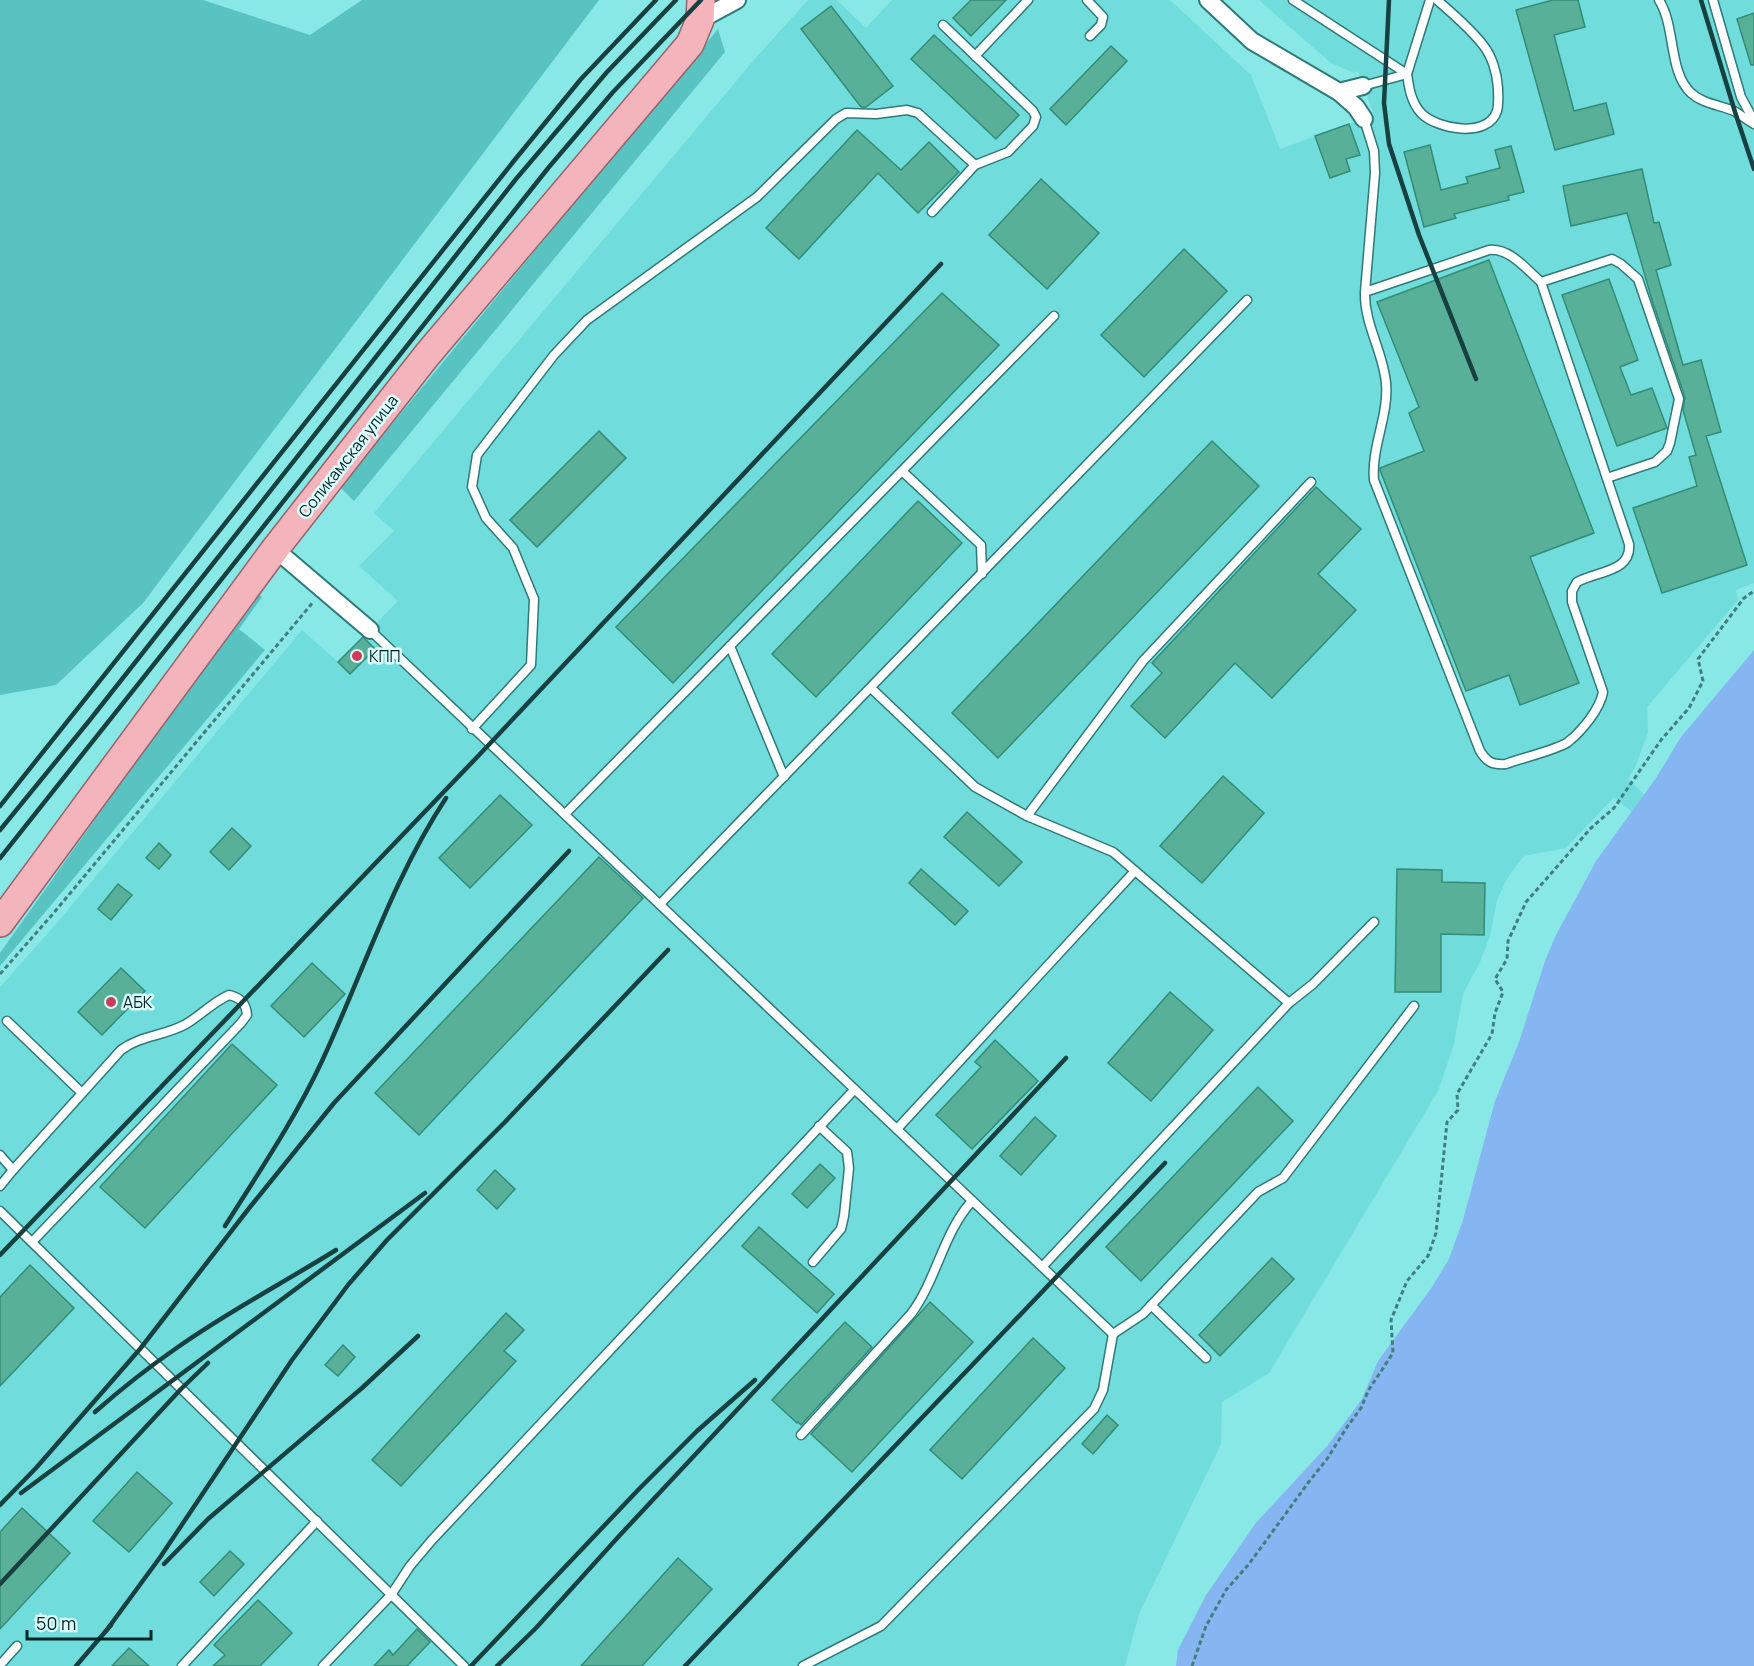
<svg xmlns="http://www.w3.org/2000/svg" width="1754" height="1666" viewBox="0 0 1754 1666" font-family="Manrope,sans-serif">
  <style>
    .built { fill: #70dcdb }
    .green { fill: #59c3c2 }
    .water { fill: #86b6f2 }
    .building { fill: #58b099; stroke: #328c77; stroke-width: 1.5 }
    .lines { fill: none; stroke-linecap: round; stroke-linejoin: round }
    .service-casing { stroke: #2e7a79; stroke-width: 11 }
    .minor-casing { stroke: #2e7a79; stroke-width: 20 }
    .primary-casing { stroke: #9b6169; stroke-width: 30 }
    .path { stroke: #417e7d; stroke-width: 3; stroke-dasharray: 4.5 3; stroke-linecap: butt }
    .service { stroke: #fff; stroke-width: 8 }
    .minor { stroke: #fff; stroke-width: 16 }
    .primary { stroke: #f4b4bb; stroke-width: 27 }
    .rail { stroke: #174040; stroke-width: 4.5 }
    .poi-dot { fill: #cd3d58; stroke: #dafefd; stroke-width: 2 }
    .labels { text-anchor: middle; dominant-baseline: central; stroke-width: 5; stroke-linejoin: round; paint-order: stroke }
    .street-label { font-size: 16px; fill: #052525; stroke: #dafefd }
    .poi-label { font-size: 16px; fill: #052525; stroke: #dafefd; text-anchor: start }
  </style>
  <rect width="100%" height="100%" fill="#87e8e6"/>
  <path class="built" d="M808,0H837L866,28L892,0H1170L1251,75L1280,149L1374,115L1358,71L1354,73L1331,63L1259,0H1754V583L1736,590L1738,600L1647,707L1648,732L1637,763L1628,779L1657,806L1644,822L1614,797L1566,848L1524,856L1508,877L1497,900L1490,936L1480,962L1463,994L1454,1044L1438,1091L1269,1373L1222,1402L1221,1444L1139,1614L1125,1666H0V987L57,923L302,630L338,662L398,601L359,566L394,531L374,513L754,60Z"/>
  <g class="green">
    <path d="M0,0H203L310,35L362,0H599L143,603L56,685L0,695Z"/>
    <path d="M718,29L725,52L354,501L340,487Z"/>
    <path d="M256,593L262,597L239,629L265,650L0,966V953Z"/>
  </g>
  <path class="water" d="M1754,650V1666H1176L1178,1650L1206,1595L1255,1524L1328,1445L1362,1399L1378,1361L1432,1287L1449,1259L1463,1220L1495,1101L1519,1042L1545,961L1556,935L1596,861L1656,778L1681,737Z"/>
  <g class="building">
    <path d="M971,0H1006L971,36L953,18Z"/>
    <path d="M1553,0H1578L1585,27L1554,35L1574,111L1606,103L1614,134L1555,150L1516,10Z"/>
    <path d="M831,6L893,86L866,107H861L801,29Z"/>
    <path d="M1754,13V65H1751L1737,19Z"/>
    <path d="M934,35L1019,115L996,139L911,59Z"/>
    <path d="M1111,46L1127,61L1066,125L1050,109Z"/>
    <path d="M1349,124L1360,155L1346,159L1350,171L1330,178L1315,136Z"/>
    <path d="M857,130L901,170L929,142L959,172L918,213L878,173L799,259L766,228Z"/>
    <path d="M1430,145L1441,190L1468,183L1466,177L1500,168L1495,150L1511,146L1524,192L1508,196L1509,200L1454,214L1456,218L1424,227L1404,152Z"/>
    <path d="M1642,169L1654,223L1659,222L1671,265L1656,270L1683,365L1701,360L1721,432L1706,436L1747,565L1662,593L1633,508L1697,486L1689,457L1696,455L1683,410L1685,397L1652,300L1627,213L1571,226L1563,186Z"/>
    <path d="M1041,179L1099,233L1047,289L989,235Z"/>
    <path d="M1184,249L1227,291L1144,377L1101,335Z"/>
    <path d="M1489,260L1594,533L1530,557L1579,683L1520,705L1509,675L1466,691L1380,470V468L1424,451L1409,413L1419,407L1377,302Z"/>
    <path d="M1609,279L1638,360L1620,367L1631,395L1652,388L1667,428L1617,446L1562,295Z"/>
    <path d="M942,293L999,345L673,683L616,627Z"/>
    <path d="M599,431L626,458L537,547L510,520Z"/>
    <path d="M1212,441L1259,486L998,758L952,713Z"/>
    <path d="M1316,487L1361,529L1318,574L1356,610L1272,698L1235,663L1165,738L1131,706L1162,673L1152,663Z"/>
    <path d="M918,501L962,543L816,697L772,654Z"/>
    <path d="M363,637L375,649L350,674L338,662Z"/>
    <path d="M1223,776L1264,813L1202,883L1160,846Z"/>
    <path d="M500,795L532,825L470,888L439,858Z"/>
    <path d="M967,812L1022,862L999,886L944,837Z"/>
    <path d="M232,828L251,846L229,870L210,852Z"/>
    <path d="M159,843L171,855L159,869L146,858Z"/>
    <path d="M599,857L643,898L419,1135L375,1093Z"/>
    <path d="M921,869L968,911L955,925L909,883Z"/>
    <path d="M1397,869L1442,870V882L1485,883L1484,935L1441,934V992H1395Z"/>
    <path d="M118,884L132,895L111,920L98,909Z"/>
    <path d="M312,963L345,994L304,1037L271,1006Z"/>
    <path d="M121,968L145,991L102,1035L78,1012Z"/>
    <path d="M1170,992L1213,1030L1151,1101L1108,1063Z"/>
    <path d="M995,1040L1038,1081L972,1149L936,1115L981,1067L975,1062Z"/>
    <path d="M232,1044L277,1085L145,1228L100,1187Z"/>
    <path d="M1258,1087L1293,1121L1141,1281L1106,1247Z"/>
    <path d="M1035,1117L1056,1136L1021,1175L1000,1156Z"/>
    <path d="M820,1164L835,1178L807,1208L792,1194Z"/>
    <path d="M495,1170L515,1189L497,1209L477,1190Z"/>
    <path d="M759,1227L834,1294L817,1313L742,1246Z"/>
    <path d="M1272,1258L1294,1279L1220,1356L1199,1335Z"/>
    <path d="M30,1265L74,1308L0,1386V1297Z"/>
    <path d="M930,1302L973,1342L852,1472L811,1434Z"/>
    <path d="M506,1313L524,1330L504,1351L516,1361L401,1486L372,1460Z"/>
    <path d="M845,1322L872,1347L801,1425L798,1422L797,1423L772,1400Z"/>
    <path d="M1033,1338L1065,1368L962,1479L930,1450Z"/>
    <path d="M343,1345L355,1357L338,1376L325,1365Z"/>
    <path d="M1107,1415L1118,1425L1093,1454L1082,1444Z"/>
    <path d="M137,1472L172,1503L129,1552L93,1521Z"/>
    <path d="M22,1508L70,1553L0,1629V1532Z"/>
    <path d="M230,1551L244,1564L214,1596L200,1582Z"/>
    <path d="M678,1558L712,1589L642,1666H581Z"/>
    <path d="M258,1600L292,1633L260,1666H213L225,1655L214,1645Z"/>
    <path d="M417,1629L430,1642L407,1666H374L389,1650L393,1655Z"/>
    <path d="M129,1648L149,1666H112Z"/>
  </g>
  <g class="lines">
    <defs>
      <g id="service">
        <path d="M1087,0L1103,17L1101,25L1090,36"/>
        <path d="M1293,0L1407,74L1430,0"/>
        <path d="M1659,0C1676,27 1668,71 1691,93C1703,104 1720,105 1734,111C1741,115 1747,120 1754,124"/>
        <path d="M1713,0L1741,97L1754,121"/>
        <path d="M943,25L1033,111L1036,117L1033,126L1008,152L975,165"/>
        <path d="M975,56L1028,0"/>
        <path d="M1363,86L1407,74C1409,88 1411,102 1421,113C1436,129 1488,139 1497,111C1499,104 1498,95 1498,88C1497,73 1492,56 1483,45C1470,28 1453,14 1437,0"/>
        <path d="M1364,119L1374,151L1375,173L1365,292C1364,324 1383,351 1386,383C1389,416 1371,447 1374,480L1480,751C1487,762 1492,765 1506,764C1518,759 1560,749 1568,742C1582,731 1600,709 1603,692L1572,602V591L1577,582C1597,571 1632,572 1629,544L1541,282C1526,269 1510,248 1489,250L1365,292"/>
        <path d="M1541,282L1612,259L1621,264L1638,279L1679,399L1670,443L1667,451L1655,462L1607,478"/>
        <path d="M902,471L981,545L982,574"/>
        <path d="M370,630L1113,1334"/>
        <path d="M730,646L784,777"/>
        <path d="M871,688L975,787L1027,816L1113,852L1289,1003"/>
        <path d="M472,729L531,665L534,599L513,548L486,518L472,487L477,455L554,355L587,320L757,197L836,119L846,113L876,114L907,110L918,113L975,165L932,212"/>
        <path d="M565,814L1054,316"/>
        <path d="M1027,816L1143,661L1311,482"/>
        <path d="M660,904L1247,300"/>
        <path d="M7,1021L82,1093"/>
        <path d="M897,1129L1135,871"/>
        <path d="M0,1155L13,1170L0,1186"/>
        <path d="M13,1170L121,1050C141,1035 165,1036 186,1024C201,1015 213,1002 229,995C241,998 246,1003 247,1015L241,1023L32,1242"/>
        <path d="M0,1211L464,1666"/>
        <path d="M813,1262L841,1229L844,1216L849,1168L847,1152L819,1126"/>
        <path d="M1043,1266L1289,1003L1313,984L1374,922"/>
        <path d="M1151,1305L1206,1358"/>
        <path d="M1113,1334L1143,1314L1258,1192L1283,1178L1414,1006"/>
        <path d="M801,1435L911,1314C937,1279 943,1233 972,1201"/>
        <path d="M0,1665L17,1646"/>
        <path d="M182,1666L317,1521"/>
        <path d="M323,1666L391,1595L410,1566L432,1540L854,1090"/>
        <path d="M803,1666L881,1626L1094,1409L1103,1390L1113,1334"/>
      </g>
      <g id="minor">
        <path d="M1208,0L1252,41L1339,92L1363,86"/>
        <path d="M700,20L737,0"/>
        <path d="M1339,92L1356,107L1364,119"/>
        <path d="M275,549L370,630"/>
      </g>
      <path id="primary" d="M0,923L275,549L427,355L690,44L700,20L701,0"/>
    </defs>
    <use href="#service" class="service-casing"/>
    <use href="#minor" class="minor-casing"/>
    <use href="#primary" class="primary-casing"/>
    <g class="path">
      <path d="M0,974L52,915L314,601"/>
      <path d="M1192,1666L1206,1626L1226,1590L1249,1564L1308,1483L1327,1459L1347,1427L1361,1408L1368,1391L1393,1353L1391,1320L1407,1281L1428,1256L1436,1233L1447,1122L1458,1110L1457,1094L1492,1034L1495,1013L1503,992L1495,979L1507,959L1508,941L1526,902L1591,828L1614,808L1661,740L1689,708L1703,681L1698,659L1744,598L1754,591"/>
    </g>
    <use href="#service" class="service"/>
    <use href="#minor" class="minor"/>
    <use href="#primary" class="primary"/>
    <g class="rail">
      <path d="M1389,0L1384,103L1389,144L1419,235L1476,379"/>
      <path d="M1701,0L1735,112L1754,169"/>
      <path d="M0,806L513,162L581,79L656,0"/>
      <path d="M0,830L89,721L516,179L607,72L676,0"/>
      <path d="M0,858L549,167L613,92L701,0"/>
      <path d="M225,1226C259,1172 295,1119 322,1061C363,973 392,880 446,798"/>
      <path d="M0,1255L481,753L941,264"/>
      <path d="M95,1412C121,1389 149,1367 178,1347C229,1311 283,1283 336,1250"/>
      <path d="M21,1493L425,1193"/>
      <path d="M0,1505L36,1468L140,1349L250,1207L334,1103L569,851"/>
      <path d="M164,1564L208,1519L362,1388L418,1336"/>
      <path d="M0,1584L181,1389L208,1363"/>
      <path d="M106,1631L161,1556L292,1360L348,1285L387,1240L505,1122L668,950"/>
      <path d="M76,1666L111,1625"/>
      <path d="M471,1666L639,1489L697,1431L755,1380"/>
      <path d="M497,1666L536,1628L620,1535L1066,1058"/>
      <path d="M685,1666L1165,1163"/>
    </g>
  </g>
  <g class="poi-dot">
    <circle cx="357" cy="656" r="6"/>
    <circle cx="111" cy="1002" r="6"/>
  </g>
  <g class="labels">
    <g class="street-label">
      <text transform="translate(348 456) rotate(-52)">Соликамская улица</text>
    </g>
    <g class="poi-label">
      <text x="369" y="656">КПП</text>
      <text x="123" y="1002">АБК</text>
    </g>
  </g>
  <path d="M27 1630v9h124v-9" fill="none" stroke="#052525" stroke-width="3"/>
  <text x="36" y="1630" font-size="18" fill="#052525" stroke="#dafefd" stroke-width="4.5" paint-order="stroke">50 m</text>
</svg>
